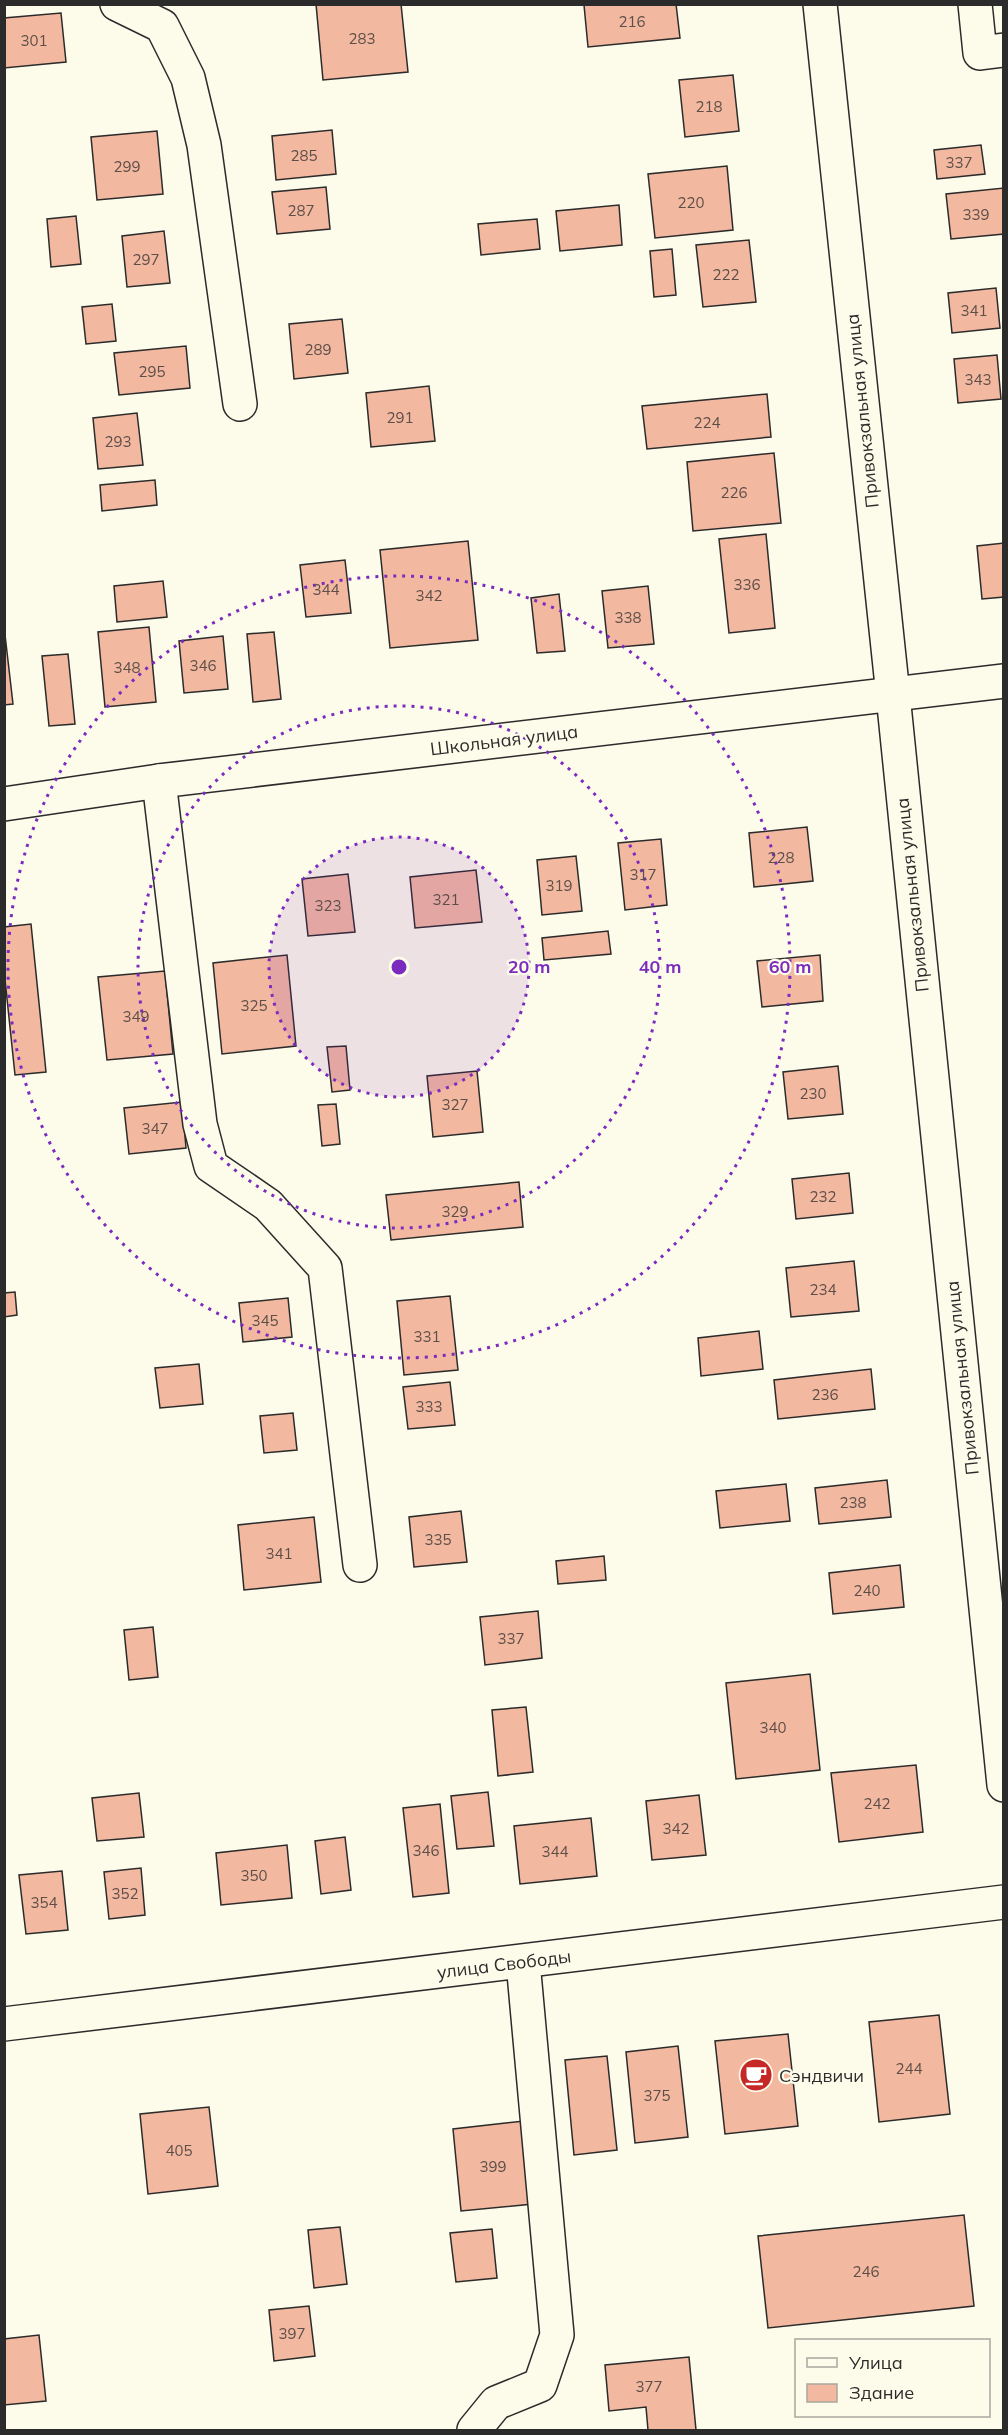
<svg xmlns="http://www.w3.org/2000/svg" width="1008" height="2435" viewBox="0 0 1008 2435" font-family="Mulish,sans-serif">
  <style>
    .building { fill: #f2b8a0; stroke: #2b2b2b; stroke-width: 1.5 }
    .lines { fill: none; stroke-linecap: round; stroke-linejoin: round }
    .minor-casing { stroke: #2b2b2b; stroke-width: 36 }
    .minor { stroke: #fdfbea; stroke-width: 33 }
    .ring { fill: none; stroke: #7b2cbf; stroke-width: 3; stroke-dasharray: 3 6 }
    .labels { text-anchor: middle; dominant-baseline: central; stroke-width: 4.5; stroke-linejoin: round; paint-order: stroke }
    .number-label { font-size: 15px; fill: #5d4e48 }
    .street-label { font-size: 18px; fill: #2b2b2b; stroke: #fdfbea }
    .poi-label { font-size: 18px; fill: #2b2b2b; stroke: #fdfbea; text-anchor: start }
    .centre { fill: #7b2cbf; stroke: #fdfbea; stroke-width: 3 }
    .ring-label { font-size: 18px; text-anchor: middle; font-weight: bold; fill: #7b2cbf; stroke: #fdfbea; stroke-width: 4.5; stroke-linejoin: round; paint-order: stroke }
  </style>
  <rect width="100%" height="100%" fill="#fdfbea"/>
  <g class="building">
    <path d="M316,4H401L408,72L323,80Z"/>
    <path d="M676,4L680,38L588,47L584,5Z"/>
    <path d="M61,13L66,62L4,68V18Z"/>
    <path d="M733,75L739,131L685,137L679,80Z"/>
    <path d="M332,130L336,174L276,180L272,136Z"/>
    <path d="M157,131L163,194L97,200L91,137Z"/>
    <path d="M981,145L985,174L937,179L934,150Z"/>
    <path d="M727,166L733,230L655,238L648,174Z"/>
    <path d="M326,187L330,229L277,234L272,192Z"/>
    <path d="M1004,188V234L951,239L946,194Z"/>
    <path d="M619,205L622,245L560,251L556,211Z"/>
    <path d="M76,216L81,264L51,267L47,219Z"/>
    <path d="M537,219L540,249L481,255L478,224Z"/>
    <path d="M164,231L170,283L127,287L122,236Z"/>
    <path d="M749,240L756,302L703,307L696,245Z"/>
    <path d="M672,249L676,295L654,297L650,251Z"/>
    <path d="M996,288L1000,328L952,333L948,293Z"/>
    <path d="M112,304L116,341L86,344L82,307Z"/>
    <path d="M342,319L348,373L294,379L289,324Z"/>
    <path d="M186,346L190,388L119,395L114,353Z"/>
    <path d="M997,355L1001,399L958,403L954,359Z"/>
    <path d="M429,386L435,441L371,447L366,393Z"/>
    <path d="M767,394L771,437L647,449L642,406Z"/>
    <path d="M137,413L143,465L98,469L93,418Z"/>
    <path d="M774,453L781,523L693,531L687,462Z"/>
    <path d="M155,480L157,505L102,511L100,485Z"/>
    <path d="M766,534L775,628L729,633L719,539Z"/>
    <path d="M468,541L478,640L390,648L380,550Z"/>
    <path d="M1004,543V597L982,599L977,546Z"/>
    <path d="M345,560L351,613L306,617L300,565Z"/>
    <path d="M163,581L167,617L117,622L114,586Z"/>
    <path d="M648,586L654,644L608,648L602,591Z"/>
    <path d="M559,594L565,651L537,653L531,598Z"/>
    <path d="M4,626L13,704L4,705Z"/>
    <path d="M149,627L156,702L105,707L98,632Z"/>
    <path d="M274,632L281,699L253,702L247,634Z"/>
    <path d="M223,636L228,689L184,693L179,641Z"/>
    <path d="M68,654L75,724L49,726L42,656Z"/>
    <path d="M807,827L813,881L754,887L749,833Z"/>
    <path d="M661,839L667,905L625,910L618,843Z"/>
    <path d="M576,856L582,911L542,915L537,860Z"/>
    <path d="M476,870L482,922L415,928L410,877Z"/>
    <path d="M348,874L355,932L308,936L302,879Z"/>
    <path d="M31,924L46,1072L15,1075L4,970V927Z"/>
    <path d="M608,931L611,954L544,960L542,938Z"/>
    <path d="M287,955L296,1046L222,1054L213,963Z"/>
    <path d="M820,955L823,1001L762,1007L757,961Z"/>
    <path d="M165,971L173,1054L107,1060L98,977Z"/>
    <path d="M346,1046L350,1090L332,1092L327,1047Z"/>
    <path d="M838,1066L843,1114L788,1119L783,1072Z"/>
    <path d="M477,1071L483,1132L433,1137L427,1076Z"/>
    <path d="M182,1102L186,1148L129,1154L124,1108Z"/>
    <path d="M336,1104L340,1144L322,1146L318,1105Z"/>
    <path d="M849,1173L853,1213L796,1219L792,1179Z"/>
    <path d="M519,1182L523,1227L391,1240L386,1195Z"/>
    <path d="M854,1261L859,1311L791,1317L786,1268Z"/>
    <path d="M15,1292L17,1315L4,1317V1293Z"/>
    <path d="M450,1296L458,1370L404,1375L397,1301Z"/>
    <path d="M288,1298L292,1337L243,1342L239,1303Z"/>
    <path d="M759,1331L763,1369L701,1376L698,1338Z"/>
    <path d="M199,1364L203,1404L160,1408L155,1368Z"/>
    <path d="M871,1369L875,1409L778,1419L774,1380Z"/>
    <path d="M450,1382L455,1425L408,1429L403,1387Z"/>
    <path d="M293,1413L297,1450L264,1453L260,1416Z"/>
    <path d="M887,1480L891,1517L819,1524L815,1488Z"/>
    <path d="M786,1484L790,1521L720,1528L716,1491Z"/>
    <path d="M461,1511L467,1562L414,1567L409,1517Z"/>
    <path d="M314,1517L321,1582L244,1590L238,1525Z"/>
    <path d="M604,1556L606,1580L558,1584L556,1561Z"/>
    <path d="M900,1565L904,1607L833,1614L829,1573Z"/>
    <path d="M538,1611L542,1658L485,1665L480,1617Z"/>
    <path d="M153,1627L158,1677L129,1680L124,1630Z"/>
    <path d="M810,1674L820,1770L736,1779L726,1683Z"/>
    <path d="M526,1707L533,1772L498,1776L492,1710Z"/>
    <path d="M916,1765L923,1832L839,1842L831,1773Z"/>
    <path d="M488,1792L494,1846L457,1849L451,1796Z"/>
    <path d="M139,1793L144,1837L97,1841L92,1798Z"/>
    <path d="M699,1795L706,1855L652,1860L646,1801Z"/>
    <path d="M440,1804L449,1893L413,1897L403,1808Z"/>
    <path d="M591,1818L597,1876L520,1884L514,1826Z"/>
    <path d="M345,1837L351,1890L321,1894L315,1841Z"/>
    <path d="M287,1845L292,1898L221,1905L216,1853Z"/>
    <path d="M141,1868L145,1915L109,1919L104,1872Z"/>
    <path d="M62,1871L68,1930L26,1934L19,1875Z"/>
    <path d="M939,2015L950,2114L879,2122L869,2022Z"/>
    <path d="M788,2034L798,2126L725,2134L715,2041Z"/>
    <path d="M678,2046L688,2137L635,2143L626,2052Z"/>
    <path d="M607,2056L617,2150L574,2155L565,2060Z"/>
    <path d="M209,2107L218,2186L148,2194L140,2114Z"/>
    <path d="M524,2121L533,2204L461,2211L453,2129Z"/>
    <path d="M964,2215L974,2306L768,2328L758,2236Z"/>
    <path d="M340,2227L347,2284L314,2288L308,2230Z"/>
    <path d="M492,2229L497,2278L456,2282L450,2233Z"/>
    <path d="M309,2306L315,2356L274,2361L269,2310Z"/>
    <path d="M39,2335L46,2401L4,2405V2339Z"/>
    <path d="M689,2357L696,2430H648L646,2407L609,2411L605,2365Z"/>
  </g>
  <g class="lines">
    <defs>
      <g id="minor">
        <path d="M117,4L162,26L188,78L204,145L240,404"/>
        <path d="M820,4L893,695L1004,1785"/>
        <path d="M975,4L980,53L1004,50"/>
        <path d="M159,781L200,1124L211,1166L268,1205L325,1268L360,1565"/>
        <path d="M4,804L159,781L1004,681"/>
        <path d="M4,2024L1004,1902"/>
        <path d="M474,2430L496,2403L540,2385L557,2335L523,1962"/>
      </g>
    </defs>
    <use href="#minor" class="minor-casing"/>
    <use href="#minor" class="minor"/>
  </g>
  <circle cx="399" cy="967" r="130" fill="#7b2cbf" fill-opacity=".12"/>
  <g class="ring">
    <circle cx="399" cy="967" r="130"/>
    <circle cx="399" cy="967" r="261"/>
    <circle cx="399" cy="967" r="391"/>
  </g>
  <defs>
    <symbol id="cafe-disc" viewBox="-11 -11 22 22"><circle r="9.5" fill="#c62828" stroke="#fdfbea"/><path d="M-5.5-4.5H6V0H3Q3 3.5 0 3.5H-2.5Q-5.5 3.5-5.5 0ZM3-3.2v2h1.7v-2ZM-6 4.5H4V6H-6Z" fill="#fff"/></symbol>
  </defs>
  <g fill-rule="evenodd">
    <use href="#cafe-disc" x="737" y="2056" width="38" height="38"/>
  </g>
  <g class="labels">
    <g class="number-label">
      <text x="632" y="21">216</text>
      <text x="362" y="38">283</text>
      <text x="34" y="40">301</text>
      <text x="709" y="106">218</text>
      <text x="304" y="155">285</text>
      <text x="959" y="162">337</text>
      <text x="127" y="166">299</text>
      <text x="691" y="202">220</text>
      <text x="301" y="210">287</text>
      <text x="976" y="214">339</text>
      <text x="146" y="259">297</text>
      <text x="726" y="274">222</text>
      <text x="974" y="310">341</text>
      <text x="318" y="349">289</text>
      <text x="152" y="371">295</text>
      <text x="978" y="379">343</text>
      <text x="400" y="417">291</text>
      <text x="707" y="422">224</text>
      <text x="118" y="441">293</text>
      <text x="734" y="492">226</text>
      <text x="747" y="584">336</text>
      <text x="326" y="589">344</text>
      <text x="429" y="595">342</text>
      <text x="628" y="617">338</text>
      <text x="203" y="665">346</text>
      <text x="127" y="667">348</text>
      <text x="781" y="857">228</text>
      <text x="643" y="874">317</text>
      <text x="559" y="885">319</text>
      <text x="446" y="899">321</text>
      <text x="328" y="905">323</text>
      <text x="254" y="1005">325</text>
      <text x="136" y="1016">349</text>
      <text x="813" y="1093">230</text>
      <text x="455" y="1104">327</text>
      <text x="155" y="1128">347</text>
      <text x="823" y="1196">232</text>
      <text x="455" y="1211">329</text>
      <text x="823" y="1289">234</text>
      <text x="265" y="1320">345</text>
      <text x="427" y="1336">331</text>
      <text x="825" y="1394">236</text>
      <text x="429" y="1406">333</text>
      <text x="853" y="1502">238</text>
      <text x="438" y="1539">335</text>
      <text x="279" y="1553">341</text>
      <text x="867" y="1590">240</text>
      <text x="511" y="1638">337</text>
      <text x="773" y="1727">340</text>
      <text x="877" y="1803">242</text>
      <text x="676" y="1828">342</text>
      <text x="426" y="1850">346</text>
      <text x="555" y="1851">344</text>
      <text x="254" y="1875">350</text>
      <text x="125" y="1893">352</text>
      <text x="44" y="1902">354</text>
      <text x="909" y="2068">244</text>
      <text x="657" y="2095">375</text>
      <text x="179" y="2150">405</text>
      <text x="493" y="2166">399</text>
      <text x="866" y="2271">246</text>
      <text x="292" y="2333">397</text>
      <text x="649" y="2386">377</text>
    </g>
    <g class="street-label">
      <text transform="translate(862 411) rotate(-96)">Привокзальная улица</text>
      <text transform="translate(504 740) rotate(-7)">Школьная улица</text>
      <text transform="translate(912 895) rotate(-96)">Привокзальная улица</text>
      <text transform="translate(962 1378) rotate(-96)">Привокзальная улица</text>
      <text transform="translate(504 1964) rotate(-7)">улица Свободы</text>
    </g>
    <g class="poi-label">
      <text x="779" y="2075">Сэндвичи</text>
    </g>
  </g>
  <circle cx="399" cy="967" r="9" class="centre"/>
  <g class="ring-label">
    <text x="529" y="973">20 m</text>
    <text x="660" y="973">40 m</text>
    <text x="790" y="973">60 m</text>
  </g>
  <rect width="1008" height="2435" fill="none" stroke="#2b2b2b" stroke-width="12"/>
  <rect x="795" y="2339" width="195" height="78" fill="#fdfbea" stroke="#a9a89e" stroke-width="1.5"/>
  <rect x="807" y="2358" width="30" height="9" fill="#fdfbea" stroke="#a9a89e" stroke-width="1.5"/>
  <text x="849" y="2369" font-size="18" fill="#2b2b2b">Улица</text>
  <rect x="807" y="2384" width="30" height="18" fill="#f2b8a0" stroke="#a9a89e" stroke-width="1.5"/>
  <text x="849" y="2399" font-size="18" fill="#2b2b2b">Здание</text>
</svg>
